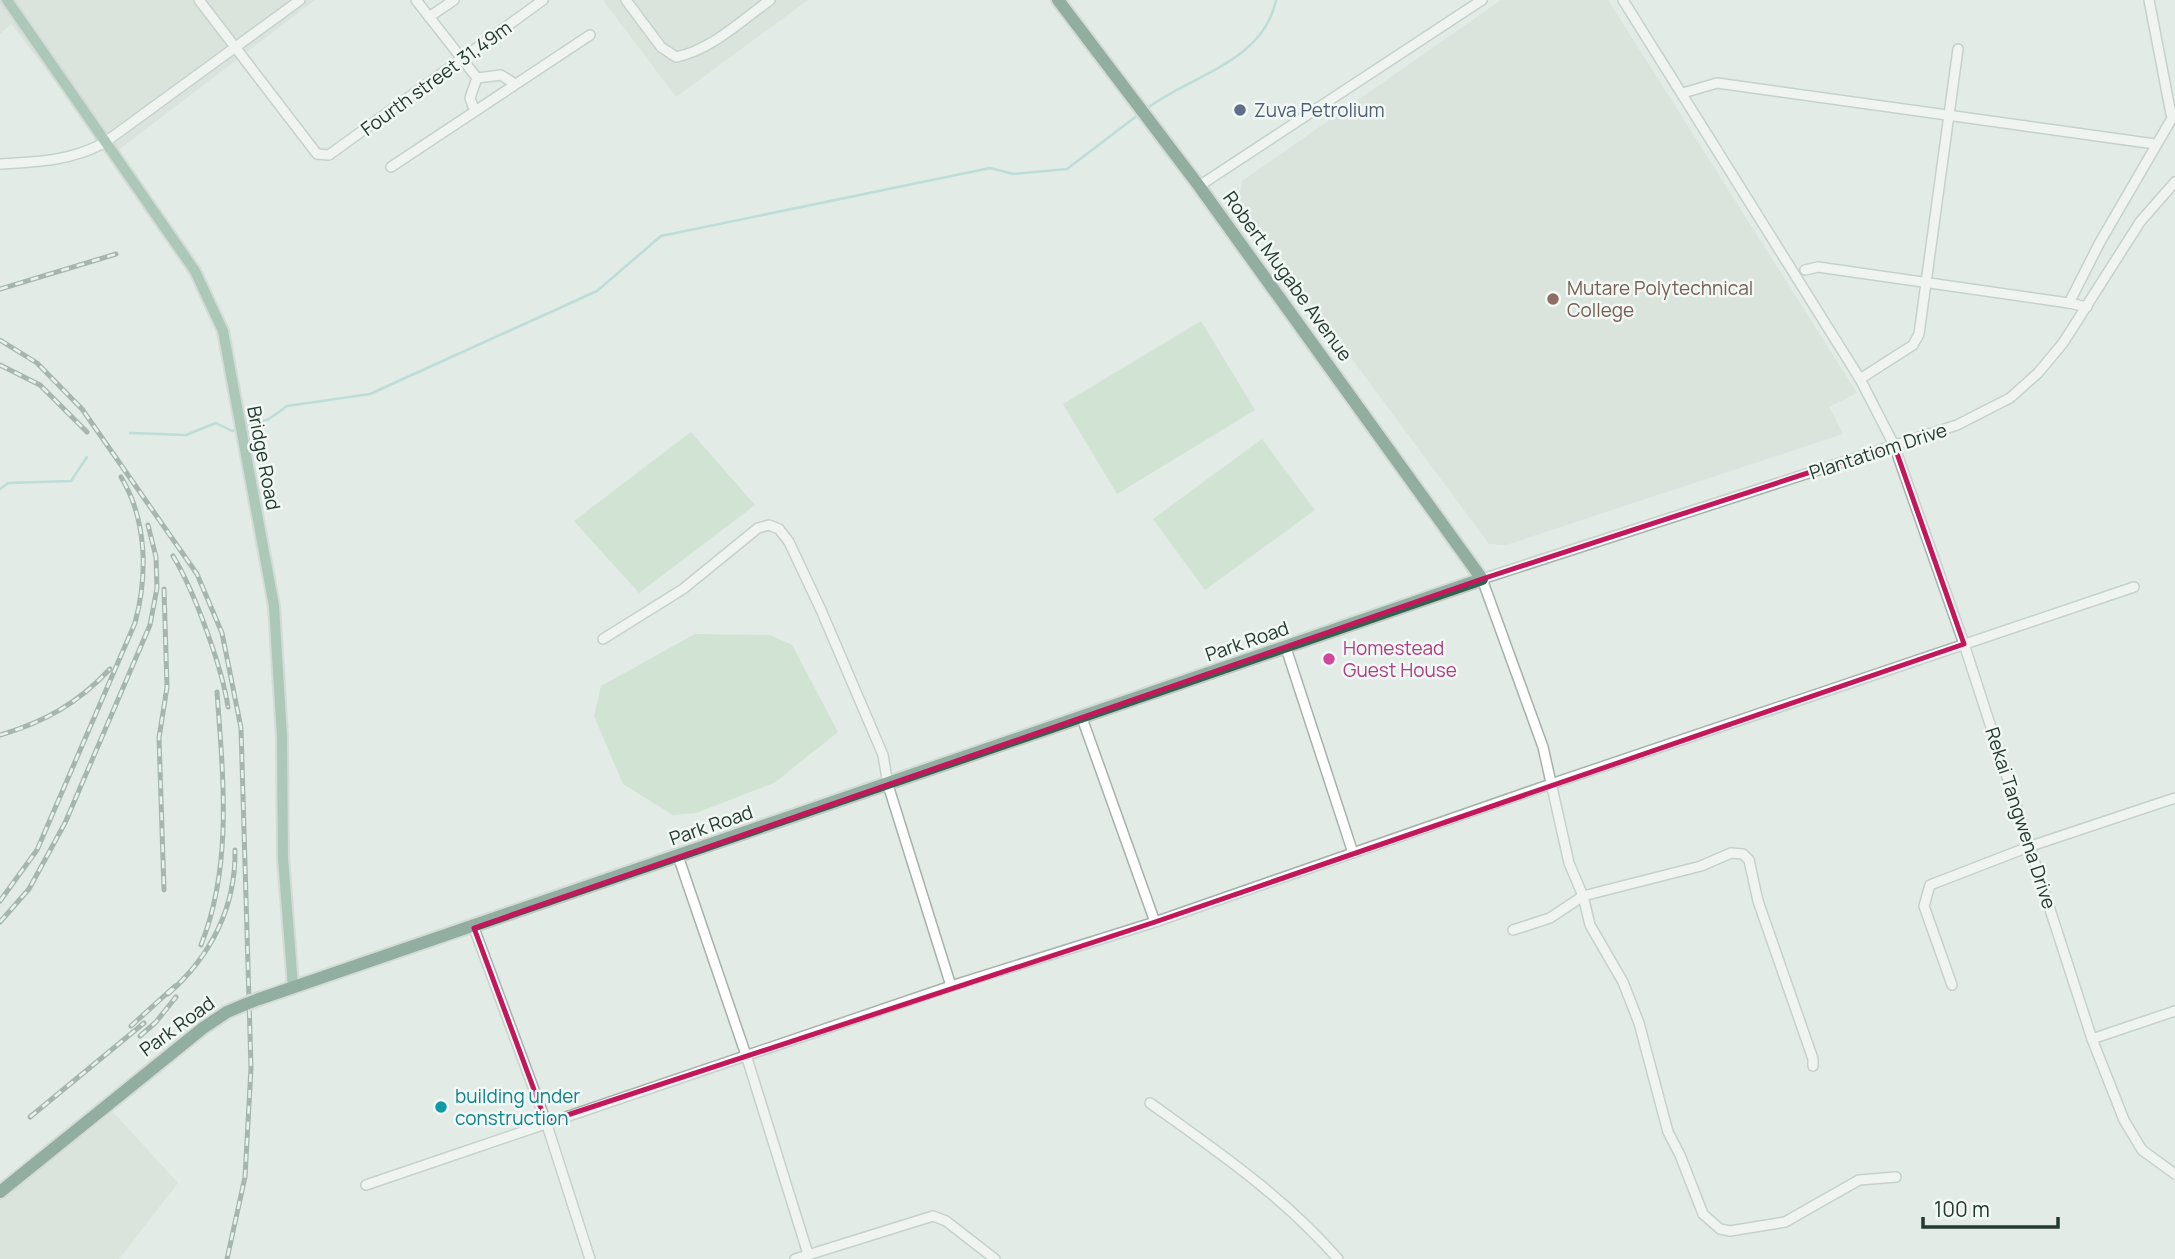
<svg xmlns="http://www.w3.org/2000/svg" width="2175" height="1259" viewBox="0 0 2175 1259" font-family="Manrope,sans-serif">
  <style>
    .built { fill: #d0dbd3 }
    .green { fill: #bcdabd }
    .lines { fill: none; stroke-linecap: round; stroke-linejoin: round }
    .stream { stroke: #8eccc7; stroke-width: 2.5 }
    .minor-casing { stroke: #a5b2ab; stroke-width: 12 }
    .major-casing { stroke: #c1c8c5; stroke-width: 14 }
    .highway-casing { stroke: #c1c8c5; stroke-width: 16 }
    .minor { stroke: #fff; stroke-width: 9 }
    .major { stroke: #6a9d84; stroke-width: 10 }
    .highway { stroke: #31644e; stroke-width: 12 }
    .rail-casing { stroke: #5e766a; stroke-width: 5 }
    .rail { stroke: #f2f8f4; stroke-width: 2.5; stroke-dasharray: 8; stroke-linecap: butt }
    .highway-bridge-casing { stroke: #c1c8c5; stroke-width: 16; stroke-linecap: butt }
    .highway-bridge { stroke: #31644e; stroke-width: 12 }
    .marked { fill: none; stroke: #c2185b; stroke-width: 5; stroke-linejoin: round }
    .service-dot { fill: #5c6f8a; stroke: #f2f8f4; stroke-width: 2.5 }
    .education-dot { fill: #8d6e63; stroke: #f2f8f4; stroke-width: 2.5 }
    .hotel-dot { fill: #d1479c; stroke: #f2f8f4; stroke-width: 2.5 }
    .culture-dot { fill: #0f9aa8; stroke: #f2f8f4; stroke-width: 2.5 }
    .labels { text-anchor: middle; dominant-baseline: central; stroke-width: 5; stroke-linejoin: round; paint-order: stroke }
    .street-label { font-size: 19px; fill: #233a2f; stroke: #f2f8f4 }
    .service-label { font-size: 19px; fill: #4e5e75; stroke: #f2f8f4; text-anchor: start }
    .education-label { font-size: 19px; fill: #785e54; stroke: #f2f8f4; text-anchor: start }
    .hotel-label { font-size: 19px; fill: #b23c85; stroke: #f2f8f4; text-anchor: start }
    .culture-label { font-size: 19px; fill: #0d838f; stroke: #f2f8f4; text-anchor: start }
  </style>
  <rect width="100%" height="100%" fill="#e2ebe5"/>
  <g class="built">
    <path d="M0,0H315L112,155L11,24L0,34Z"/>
    <path d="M603,0H808L676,97Z"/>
    <path d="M1501,0H1608L1857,393L1829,407L1843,434L1506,545L1489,544L1238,205L1242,181Z"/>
    <path d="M113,1112L178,1183L119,1259H0V1199Z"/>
  </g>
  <g class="green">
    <path d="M1201,321L1255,410L1117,494L1063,404Z"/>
    <path d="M691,432L755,505L639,593L574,521Z"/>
    <path d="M1262,439L1315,510L1205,590L1153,519Z"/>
    <path d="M695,634L770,635L792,645L838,732L774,783L696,813L673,815L623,784L594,716L601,686Z"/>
  </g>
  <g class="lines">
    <g class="stream">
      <path d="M1146,109C1189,76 1264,62 1276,0"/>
      <path d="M243,428L269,419L287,406L370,394L597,291L661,236L990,168L1013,174L1067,169L1138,115"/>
      <path d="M130,433L186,435L216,423L232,431L237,430"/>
      <path d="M0,489L8,483L71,481L87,457"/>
    </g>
    <defs>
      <g id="minor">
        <path d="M199,0L317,154L329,155L543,0"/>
        <path d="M416,0L477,78"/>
        <path d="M626,0L661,47L676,57C711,50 741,21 770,0"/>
        <path d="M1623,0L1860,379L1894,445L1964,644L2092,1039L2124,1120L2142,1150L2175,1174"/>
        <path d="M2149,0L2171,114"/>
        <path d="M429,17L454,0"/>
        <path d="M1683,93L1717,83L2155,144"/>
        <path d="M474,109L470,98L477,78L501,75L515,84"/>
        <path d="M0,164C38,162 70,161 104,143L300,0"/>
        <path d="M391,167L590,35"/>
        <path d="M1199,186L1482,0"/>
        <path d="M1805,270L1818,267L2069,303"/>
        <path d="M2087,307L2069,303L2100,242L2175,113"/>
        <path d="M1860,379L1913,345L1919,334L1958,49"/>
        <path d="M603,639L683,589L758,528L769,525L779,529L789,542L821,610L883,755L888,785L951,986"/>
        <path d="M1286,648L1353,853"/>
        <path d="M1082,718L1155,922"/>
        <path d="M678,856L746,1055L808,1254"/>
        <path d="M474,928L546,1122L590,1259"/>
        <path d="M1513,930L1550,918L1583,896L1701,866L1731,853L1743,854L1749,860L1758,901L1813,1059V1066"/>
        <path d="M1952,985L1924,906L1930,885L2031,846L2175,798"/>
        <path d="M2092,1039L2175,1011"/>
        <path d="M1150,1103C1217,1151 1283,1196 1338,1259"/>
        <path d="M1896,1177L1859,1180L1785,1222L1730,1231L1720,1229L1703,1214L1680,1155L1668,1132L1639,1023L1623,982L1590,925L1583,896L1569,863L1543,747L1482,579L1957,425L2010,398L2038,373L2063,343L2140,222L2175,182"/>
        <path d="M366,1185L951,986L1155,922L1551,784L2134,587"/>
        <path d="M795,1259L933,1216L946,1221L995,1259"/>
      </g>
      <path id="major" d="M7,0L195,271L223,331L274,606L282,737L283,858L293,987"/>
      <g id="highway">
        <path d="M259,999L1482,579L1199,186L1058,0"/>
        <path d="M0,1192L203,1028L227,1012L246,1004"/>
      </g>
    </defs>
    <use href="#minor" class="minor-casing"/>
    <use href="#major" class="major-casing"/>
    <use href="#highway" class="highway-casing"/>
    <use href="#minor" class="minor"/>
    <use href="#major" class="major"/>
    <use href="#highway" class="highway"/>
    <defs>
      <g id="rail">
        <path d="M0,289L116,254"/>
        <path d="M0,340L37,363L82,409L197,574L222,633L241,728L251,1068L245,1177L227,1259"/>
        <path d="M0,365L40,385L87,432"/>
        <path d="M173,556C194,590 222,667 228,707"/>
        <path d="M164,589L167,687L159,738L164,890"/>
        <path d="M0,735C45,722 78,703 110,669"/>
        <path d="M0,901L37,850L135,623C148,575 147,520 121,477"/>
        <path d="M0,922L29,889L65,823L150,625L157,588L156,557L148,525"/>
        <path d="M201,945C233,865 223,776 217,692"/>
        <path d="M168,994C211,956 236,907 235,850"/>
        <path d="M131,1026L175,986"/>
        <path d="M140,1036L156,1022L176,997"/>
        <path d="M30,1117L144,1023"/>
      </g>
    </defs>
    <use href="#rail" class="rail-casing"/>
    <use href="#rail" class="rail"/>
    <defs>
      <path id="highway-bridge" d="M246,1004L259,999"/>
    </defs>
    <use href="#highway-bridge" class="highway-bridge-casing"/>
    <use href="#highway-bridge" class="highway-bridge"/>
  </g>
  <path d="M0 0H2175V1259H0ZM1894,445L1964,644L1155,922L546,1122L474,928L1482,579Z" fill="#e2ebe5" fill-opacity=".55" fill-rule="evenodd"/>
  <path class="marked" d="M1894,445L1964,644L1155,922L546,1122L474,928L1482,579Z"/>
  <circle class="service-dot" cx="1240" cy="110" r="7"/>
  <circle class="education-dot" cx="1553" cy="299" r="7"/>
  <circle class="hotel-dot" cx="1329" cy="659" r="7"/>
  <circle class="culture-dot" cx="441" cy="1107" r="7"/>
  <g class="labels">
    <g class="street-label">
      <text transform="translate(436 78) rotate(-36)">Fourth street 31,49m</text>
      <text transform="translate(1288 276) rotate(54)">Robert Mugabe Avenue</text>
      <text transform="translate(1878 451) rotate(-18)">Plantatiom Drive</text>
      <text transform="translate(264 458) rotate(79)">Bridge Road</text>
      <text transform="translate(1247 641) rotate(-19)">Park Road</text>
      <text transform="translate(2021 818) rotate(72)">Rekai Tangwena Drive</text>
      <text transform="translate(711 825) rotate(-19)">Park Road</text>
      <text transform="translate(177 1026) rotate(-36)">Park Road</text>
    </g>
    <g class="service-label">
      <text x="1254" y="110">Zuva Petrolium</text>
    </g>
    <g class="education-label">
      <text x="1567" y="288">Mutare Polytechnical<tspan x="1567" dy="22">College</tspan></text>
    </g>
    <g class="hotel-label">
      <text x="1343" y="648">Homestead<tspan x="1343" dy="22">Guest House</tspan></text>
    </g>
    <g class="culture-label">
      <text x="455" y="1096">building under<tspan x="455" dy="22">construction</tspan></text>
    </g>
  </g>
  <path d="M1923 1217v10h135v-10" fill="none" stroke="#233a2f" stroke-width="3.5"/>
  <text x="1934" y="1217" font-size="21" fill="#233a2f" stroke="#f2f8f4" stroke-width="5" paint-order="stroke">100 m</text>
</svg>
